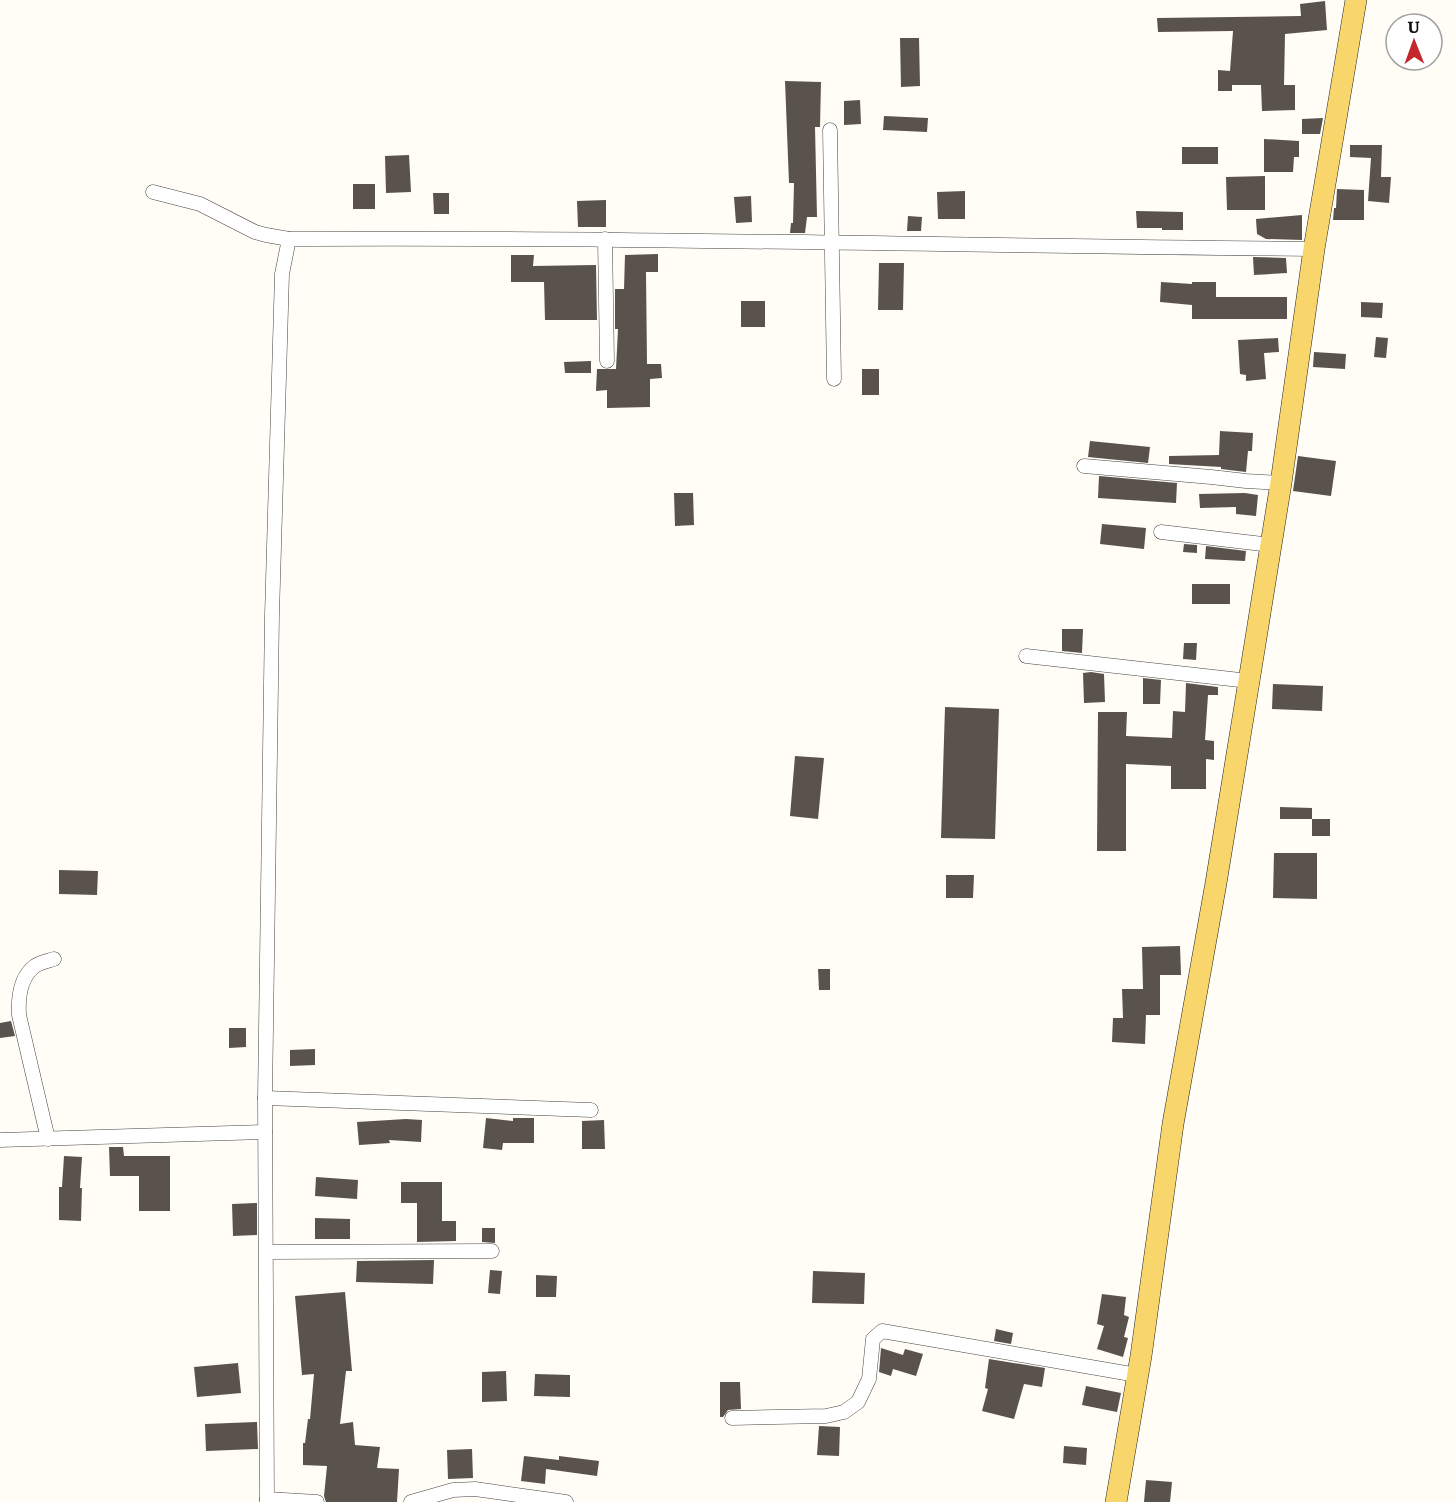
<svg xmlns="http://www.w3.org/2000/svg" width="1456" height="1502" viewBox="0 0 1456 1502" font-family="Literata,serif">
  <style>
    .building { fill: #5a524d }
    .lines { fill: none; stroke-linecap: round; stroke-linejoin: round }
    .street-casing { stroke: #444; stroke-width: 15 }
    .primary-casing { stroke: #222; stroke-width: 22 }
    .street { stroke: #fff; stroke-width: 14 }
    .primary { stroke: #f9d66b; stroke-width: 21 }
  </style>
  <rect width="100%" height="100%" fill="#fffdf5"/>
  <g class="building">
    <path d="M1325,1L1327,30L1285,34L1284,85H1295V110L1262,111L1261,85H1232V91H1218V70L1230,71L1233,31L1158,32L1157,18L1301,16L1300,4Z"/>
    <path d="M900,38H919L920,86L901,87Z"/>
    <path d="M785,81L821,82L820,127H815L817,217H807L805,233H790L791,223H793L794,183H789Z"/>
    <path d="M860,100L861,124L844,125V101Z"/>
    <path d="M884,116L928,118L927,132L883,130Z"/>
    <path d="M1323,118L1320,134H1302V119Z"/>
    <path d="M1264,139L1299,141V157H1294L1293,172H1264Z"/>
    <path d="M1350,145H1382L1381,177H1391L1389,203L1368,201L1371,158L1350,157Z"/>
    <rect x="1182" y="147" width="36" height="17"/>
    <path d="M409,155L411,192L386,193L385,156Z"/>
    <path d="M1265,176V210H1227L1226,177Z"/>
    <rect x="353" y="184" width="22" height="25"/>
    <path d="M1337,189L1364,190V220H1333L1334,208H1336Z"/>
    <path d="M965,191V219H938L937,192Z"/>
    <path d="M433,193H449V214H434Z"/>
    <path d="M751,196L752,222L736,223L734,197Z"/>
    <path d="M606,200V227H578L577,201Z"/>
    <path d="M1136,211L1183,212V230H1162V228H1137Z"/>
    <path d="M1302,215V240L1266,239L1257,234L1256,219Z"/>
    <path d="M908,216L922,217L921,231H907Z"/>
    <path d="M658,254V272H646L647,364H661L662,378L650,379V407L607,408V390L596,391L597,369H616L618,329H615V289H624L625,255Z"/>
    <path d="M511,255H534L533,266L596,265L597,320H545L544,282H511Z"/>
    <path d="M1253,257L1286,258L1287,273L1254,275Z"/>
    <path d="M879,263H904L903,310H878Z"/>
    <path d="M1161,282L1192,284V282H1216V297H1287V319H1192V305L1160,302Z"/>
    <rect x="741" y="301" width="24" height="26"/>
    <path d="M1361,302L1383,303L1382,318L1361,317Z"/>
    <path d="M1376,337L1388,338L1386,358L1374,357Z"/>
    <path d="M1278,338L1279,352L1264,353L1266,379L1246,381V375L1240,374L1238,340Z"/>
    <path d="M1314,352L1346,354L1345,369L1313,367Z"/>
    <path d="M591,361V373H565L564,362Z"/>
    <rect x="862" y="369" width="17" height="26"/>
    <path d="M1220,431L1253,433L1252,451H1248L1246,472L1221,469V467L1169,464V456L1219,455Z"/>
    <path d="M1090,441L1150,447L1148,463L1088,457Z"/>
    <path d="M1298,456L1336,461L1331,496L1293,491Z"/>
    <path d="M1099,476L1177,483L1176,503L1098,498Z"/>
    <path d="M674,493H693L694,525L675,526Z"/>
    <path d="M1245,493L1258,495L1256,516L1236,514V507L1200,508L1199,494Z"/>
    <path d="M1102,524L1146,528L1144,549L1100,544Z"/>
    <path d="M1184,544L1197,545V553L1183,552Z"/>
    <path d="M1206,546L1246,551L1245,561L1205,559Z"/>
    <rect x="1192" y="584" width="38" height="20"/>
    <path d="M1062,629H1083L1082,653L1062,651Z"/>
    <path d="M1184,643H1197L1196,660L1183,659Z"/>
    <path d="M1091,672L1104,674L1105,702L1084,703L1083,673Z"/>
    <path d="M1143,678L1161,680L1160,704H1143Z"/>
    <path d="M1186,683L1218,687V695H1208L1205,740L1214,741V760L1206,759V789H1171V766L1126,764V851H1097L1098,712H1127L1126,736L1172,738L1173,711L1185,712Z"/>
    <path d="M1273,684L1323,686L1322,711L1272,709Z"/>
    <path d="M945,707L999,709L995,839L941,838Z"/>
    <path d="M795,756L824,758L818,819L790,816Z"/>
    <path d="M1280,807L1312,808V819H1280Z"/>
    <rect x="1312" y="819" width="18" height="17"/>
    <path d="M1274,853H1317V899L1273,898Z"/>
    <path d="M59,870L98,871L97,895L59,894Z"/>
    <path d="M946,875H974L973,898H946Z"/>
    <path d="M1180,946L1181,975H1160V1015H1146L1145,1044L1112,1042L1113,1018H1123L1122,989H1143L1142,947Z"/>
    <path d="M818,969H830V990H819Z"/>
    <path d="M11,1021L15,1036L0,1038V1023Z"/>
    <path d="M229,1028H246V1047L229,1048Z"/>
    <path d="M315,1049V1065L290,1066V1050Z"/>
    <path d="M486,1118L513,1121V1118H534V1143H503L502,1150L483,1148Z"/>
    <path d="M406,1119L422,1120L421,1142L389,1140L390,1143L359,1145L357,1122Z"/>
    <path d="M604,1120L605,1149H582V1121Z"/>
    <path d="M109,1147H123L124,1156H170V1211H139V1176H110Z"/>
    <path d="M64,1156L82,1157L80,1188H82L81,1221L59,1220V1187H62Z"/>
    <path d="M316,1177L358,1180L357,1199L315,1196Z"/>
    <path d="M401,1182H442V1221H456V1241L417,1242V1203H401Z"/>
    <path d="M257,1203V1235L233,1236L232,1204Z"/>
    <path d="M315,1218L350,1219V1239H315Z"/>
    <path d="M482,1228H495V1243L482,1242Z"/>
    <path d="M434,1260L433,1284L356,1282L357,1261Z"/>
    <path d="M490,1270L502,1271L500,1294L488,1293Z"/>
    <path d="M813,1271L865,1273L864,1304L812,1303Z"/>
    <path d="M536,1275L557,1276L556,1297H536Z"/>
    <path d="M345,1292L352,1371H346L340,1424L353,1422L355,1445L380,1447L377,1468L399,1469L397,1502H326L324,1496L327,1466L303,1465V1443H305L308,1419H310L314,1374L302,1375L295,1296Z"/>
    <path d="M1102,1294L1126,1297L1124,1315L1129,1317L1124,1337L1128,1338L1123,1357L1097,1349L1104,1326L1097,1324Z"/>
    <path d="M996,1329L1013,1333L1011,1344L994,1341Z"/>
    <path d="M881,1348L903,1355L905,1349L923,1354L916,1376L893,1369L891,1376L879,1372Z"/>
    <path d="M989,1359L1045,1368L1042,1387L1024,1384L1014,1419L982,1411L988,1389L985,1388Z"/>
    <path d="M238,1363L241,1393L197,1397L194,1367Z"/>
    <path d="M506,1371L507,1401L482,1402V1372Z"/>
    <path d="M535,1374L570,1375V1397L534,1396Z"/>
    <path d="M720,1382H740L741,1409L728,1410L723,1417H720Z"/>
    <path d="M1086,1386L1121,1393L1117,1412L1082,1405Z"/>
    <path d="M257,1422L258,1449L206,1451L205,1424Z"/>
    <path d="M819,1426L840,1427L839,1456L817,1455Z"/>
    <path d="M1064,1446L1087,1448L1086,1465L1063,1463Z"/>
    <path d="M472,1449L473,1478L448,1479L447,1450Z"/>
    <path d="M524,1456L559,1460V1456L599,1461L597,1476L546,1469L545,1484L521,1481Z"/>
    <path d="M1146,1480L1172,1482L1170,1502H1144Z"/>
  </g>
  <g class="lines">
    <defs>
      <g id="street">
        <path d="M830,130L834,379"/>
        <path d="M153,192L200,204L255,232L266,235L289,239C631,237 972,246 1314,249"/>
        <path d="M605,239L607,361"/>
        <path d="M1084,466L1211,477L1246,481L1281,483"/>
        <path d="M1161,532L1271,545"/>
        <path d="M1026,656L1249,681"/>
        <path d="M265,1098L591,1110"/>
        <path d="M48,1139L19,1015C18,997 20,977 35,966C41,962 48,961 54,959"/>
        <path d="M0,1140L265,1132"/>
        <path d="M267,1252L492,1251"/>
        <path d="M732,1418L826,1416L844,1412L858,1402L869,1379L873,1339L882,1331L1137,1375"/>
        <path d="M267,1499L317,1502"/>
        <path d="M267,1502L265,1098L272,615L282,274L289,239"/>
        <path d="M411,1502L453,1490L475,1489L566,1502"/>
      </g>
      <path id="primary" d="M1116,1502L1141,1356L1173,1124L1216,883L1249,681L1281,483L1314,249L1356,0"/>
    </defs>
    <use href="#street" class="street-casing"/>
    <use href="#primary" class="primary-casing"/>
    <use href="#street" class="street"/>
    <use href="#primary" class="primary"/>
  </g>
  <g transform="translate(1414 42) rotate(359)"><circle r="28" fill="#ffffff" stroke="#a0a0a0" stroke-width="1.5"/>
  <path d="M0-4.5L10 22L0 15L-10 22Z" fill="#c4262e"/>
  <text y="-9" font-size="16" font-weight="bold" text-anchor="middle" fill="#111111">U</text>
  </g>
</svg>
